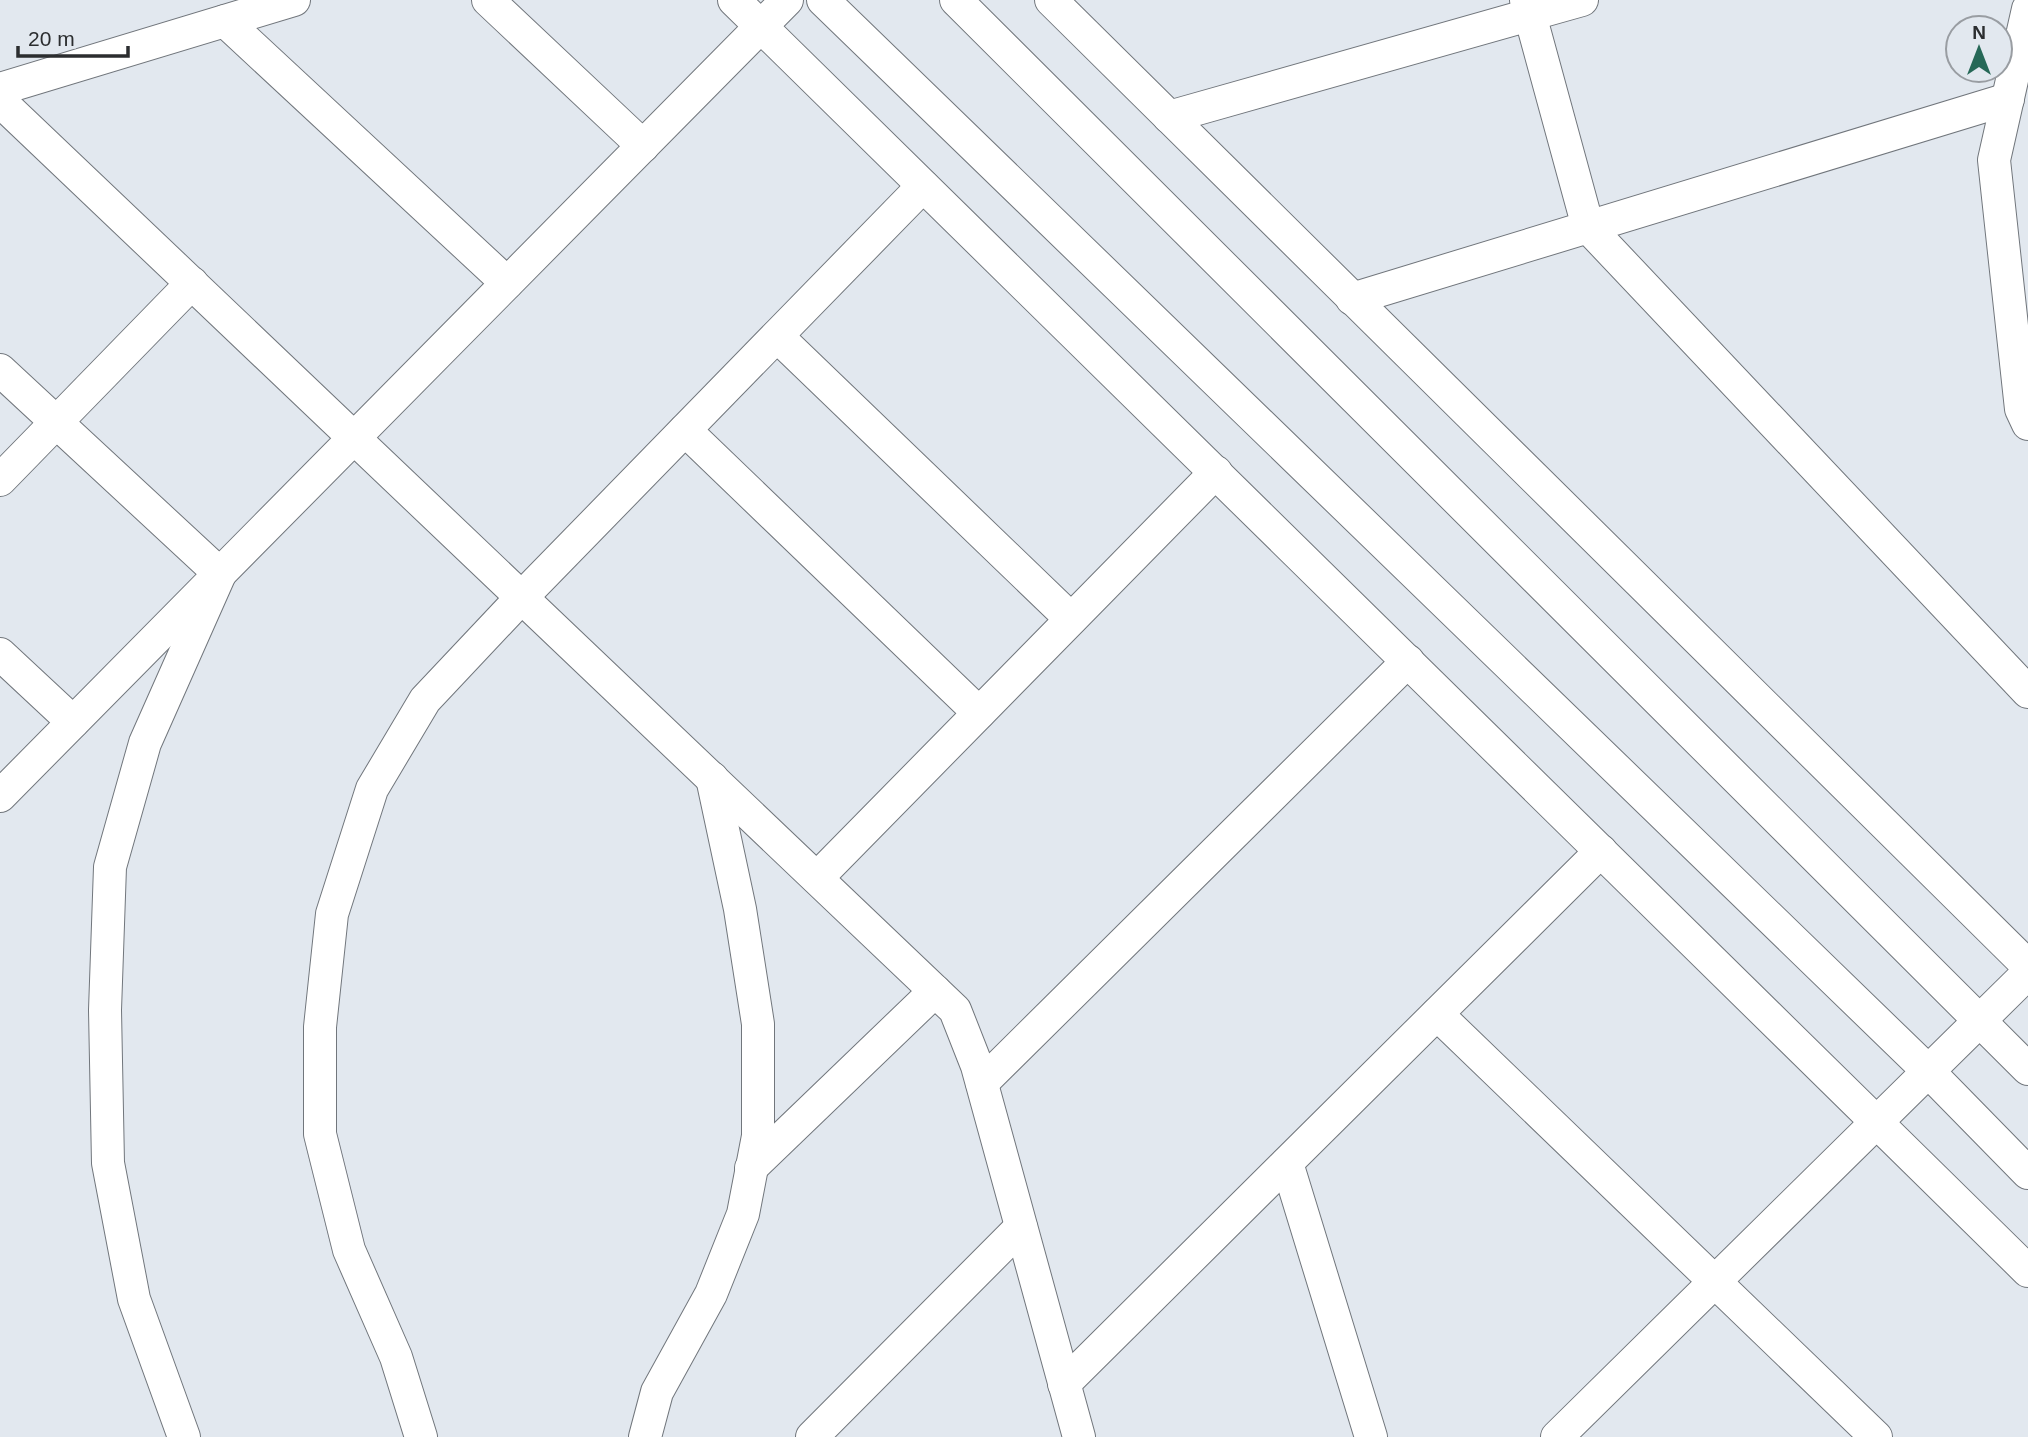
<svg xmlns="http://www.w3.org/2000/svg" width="2028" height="1437" viewBox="0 0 2028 1437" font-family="Arial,sans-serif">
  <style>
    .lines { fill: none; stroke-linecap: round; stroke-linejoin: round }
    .street-casing { stroke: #71767c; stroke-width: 34 }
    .street { stroke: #fff; stroke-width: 32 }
  </style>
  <rect width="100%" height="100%" fill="#e2e8ef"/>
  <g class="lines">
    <defs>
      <g id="street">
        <path d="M488,0L643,146"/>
        <path d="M734,0L2028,1271"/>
        <path d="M823,0L1928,1071L2028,1173"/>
        <path d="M956,0L2028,1069"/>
        <path d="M1051,0L2028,966"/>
        <path d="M1526,0L1588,227L2028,692"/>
        <path d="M2028,9L1994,160L2021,409L2028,424"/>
        <path d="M225,21L507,283"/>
        <path d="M0,89L294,0"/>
        <path d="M0,101L955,1010L977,1066L1079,1437"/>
        <path d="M1169,117L1582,0"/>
        <path d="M1352,299L2008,99"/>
        <path d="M777,336L1071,619"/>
        <path d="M0,370L220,574L145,743L110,867L105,1010L108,1163L134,1299L184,1437"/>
        <path d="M685,430L979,713"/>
        <path d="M0,480L192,283"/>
        <path d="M0,654L73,722"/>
        <path d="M0,796L787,0"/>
        <path d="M817,878L1216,472"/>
        <path d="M1437,1014L1876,1437"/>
        <path d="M982,1083L1408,661"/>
        <path d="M1287,1163L1371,1437"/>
        <path d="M751,1168L935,991"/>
        <path d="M1064,1384L1601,851"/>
        <path d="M421,1437L396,1357L349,1250L320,1134V1027L332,914L372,789L425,700L522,597L923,186"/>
        <path d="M645,1437L657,1392L711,1294L743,1214L758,1136V1024L740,909L712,778"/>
        <path d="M812,1437L1021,1227"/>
        <path d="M1557,1437L2028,973"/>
      </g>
    </defs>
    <use href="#street" class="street-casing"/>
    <use href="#street" class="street"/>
  </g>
  <g transform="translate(1979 49)"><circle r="33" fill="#e2e8ef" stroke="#999da2" stroke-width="2"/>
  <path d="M0-5L12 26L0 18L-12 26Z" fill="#266857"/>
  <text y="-10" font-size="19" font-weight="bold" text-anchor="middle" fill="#2b2d2f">N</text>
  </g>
  <path d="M18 46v10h110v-10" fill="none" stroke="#2b2d2f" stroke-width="3.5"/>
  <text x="28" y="46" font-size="21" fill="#2b2d2f" stroke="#e2e8ef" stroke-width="5" paint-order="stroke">20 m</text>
</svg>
